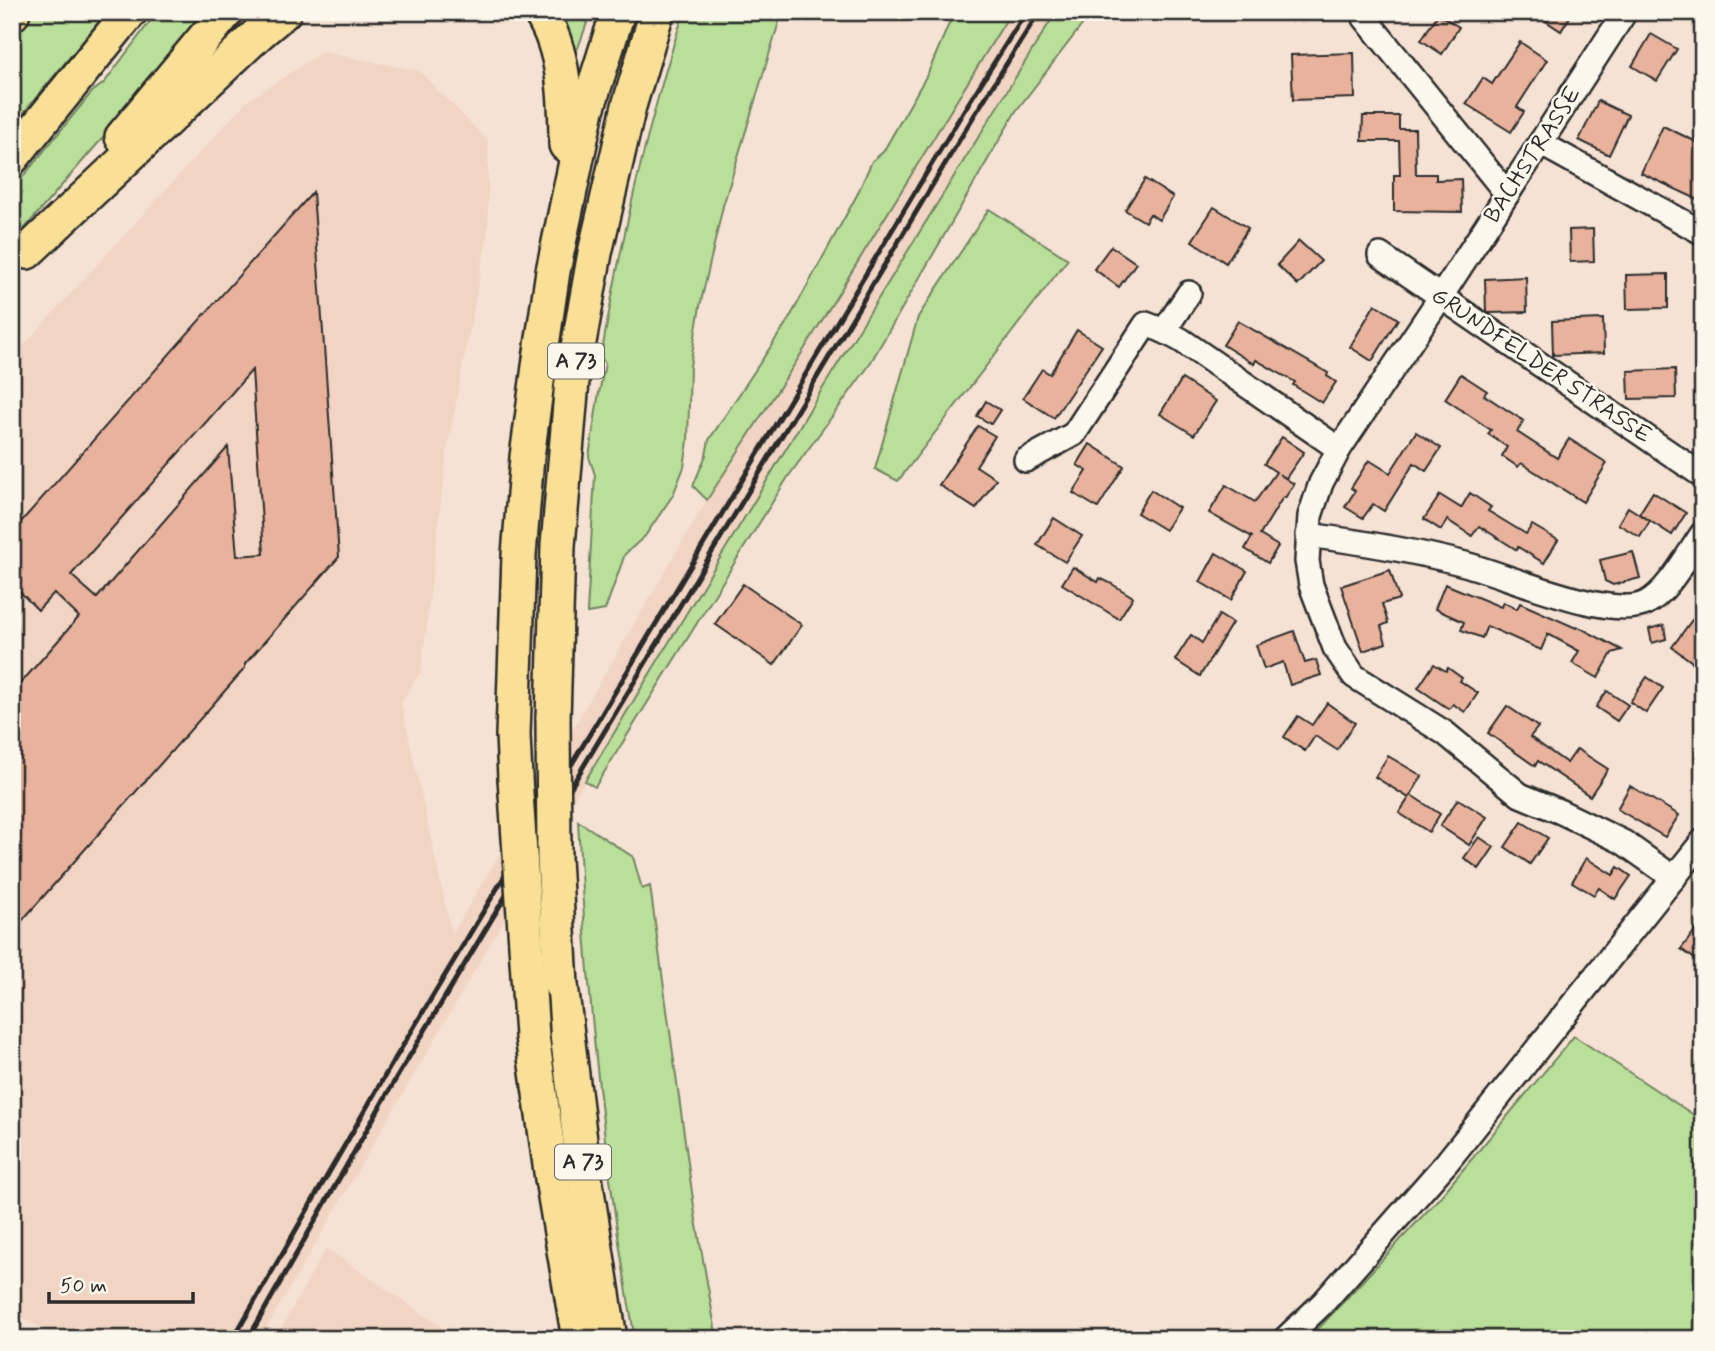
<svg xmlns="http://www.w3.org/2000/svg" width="1715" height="1351" viewBox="0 0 1715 1351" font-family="Mynerve,sans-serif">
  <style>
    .built { fill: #f1d4c3 }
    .green { fill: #badf9a; stroke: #728562; stroke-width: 2 }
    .building { fill: #e8b29c; stroke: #2b2b2b; stroke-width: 2; fill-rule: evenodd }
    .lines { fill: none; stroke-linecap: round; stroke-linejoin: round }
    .minor-casing { stroke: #2b2b2b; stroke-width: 28 }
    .highway-casing { stroke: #2b2b2b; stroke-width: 38 }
    .minor { stroke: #fbf7ec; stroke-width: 23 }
    .highway { stroke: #f9e096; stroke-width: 33 }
    .rail { stroke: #2b2b2b; stroke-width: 5 }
    .highway-bridge-casing { stroke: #2b2b2b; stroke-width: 38; stroke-linecap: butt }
    .highway-bridge { stroke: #f9e096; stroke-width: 33 }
    .labels { text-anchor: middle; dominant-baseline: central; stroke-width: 5; stroke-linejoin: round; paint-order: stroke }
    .shield { fill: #fbf7ec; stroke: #696865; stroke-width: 2 }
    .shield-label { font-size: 21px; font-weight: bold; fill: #2b2b2b }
    .street-label { font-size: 23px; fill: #2b2b2b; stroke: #fbf7ec }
  </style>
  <rect width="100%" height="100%" fill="#f5e2d4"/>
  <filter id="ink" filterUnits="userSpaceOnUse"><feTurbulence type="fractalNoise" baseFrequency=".0143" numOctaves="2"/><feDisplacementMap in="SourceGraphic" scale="14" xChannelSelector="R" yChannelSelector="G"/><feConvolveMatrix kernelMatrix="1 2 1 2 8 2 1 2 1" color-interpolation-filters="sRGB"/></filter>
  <g filter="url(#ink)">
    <g class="built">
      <path d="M1011,12H1056L821,391L585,781L260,1339H60L12,1311V358L246,102L322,52L419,71L488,141V232L447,451L421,672L401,702L452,935L707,500L805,348Z"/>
      <path d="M326,1248L459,1339H275Z"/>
    </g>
    <g class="green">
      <path d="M30,12H107L12,127V40Z"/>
      <path d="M157,12H204L100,141L12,243V190L92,92L104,83Z"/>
      <path d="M556,12H591L574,59Z"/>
      <path d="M684,12H782L723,206L700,306L690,366L688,441L684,467L673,495L645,536L625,554L605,610L587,613L595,475L589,457L598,398L605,364L601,357C621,241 647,124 684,12Z"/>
      <path d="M954,12H1011L805,348L707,500L693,486L706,455L709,440L789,319L857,195L872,161L883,152L928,73Z"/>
      <path d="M1056,12H1092L1016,111L868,367L788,477L595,787L585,781L821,391Z"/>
      <path d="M989,209L1068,259L898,481L875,469L918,317Z"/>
      <path d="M578,821L633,857L642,889L650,886L695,1214L717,1339H635C604,1167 587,995 578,821Z"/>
      <path d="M1574,1036L1703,1121V1339H1309L1441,1196Z"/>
    </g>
    <g class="building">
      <path d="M1532,12H1573L1561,31Z"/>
      <path d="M1438,14L1459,27L1442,54L1421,40Z"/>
      <path d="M1651,34L1677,49L1657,81L1632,66Z"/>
      <path d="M1520,42L1547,60L1517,107L1524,112L1511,132L1466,104L1483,78L1492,84Z"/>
      <path d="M1354,53L1355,98L1293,100L1291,55Z"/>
      <path d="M1598,101L1628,115L1609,155L1579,140Z"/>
      <path d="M1363,116H1399V129H1415L1416,174H1436V180L1461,179L1462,212L1394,211V175H1400L1399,141H1362Z"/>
      <path d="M1663,126L1703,145V202L1641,173Z"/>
      <path d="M1145,179L1173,197L1159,220L1150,214L1145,222L1125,210Z"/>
      <path d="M313,192L339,557L245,664V668L12,932V693L79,617L54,593L38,610L12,584V532ZM252,370L264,554L237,556L228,447L97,598L71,575Z"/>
      <path d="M1214,207L1248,228L1226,263L1192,241Z"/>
      <path d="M1593,229L1594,261L1570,262L1569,230Z"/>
      <path d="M1299,241L1321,261L1298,285L1277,265Z"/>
      <path d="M1111,246L1136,263L1119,287L1094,269Z"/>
      <path d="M1668,274V308L1627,309L1626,275Z"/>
      <path d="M1526,277L1527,312L1490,313L1486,311L1485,279Z"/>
      <path d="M1375,304L1398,319L1372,361L1350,347Z"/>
      <path d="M1603,319L1604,353L1553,355L1552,321Z"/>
      <path d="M1238,321L1328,373L1327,376L1336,382L1322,403L1293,385L1295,382L1256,360L1254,364L1223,345Z"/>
      <path d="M1077,330L1102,346L1054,418L1023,398L1042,369L1050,374Z"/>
      <path d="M1675,369L1676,398L1629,399L1628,371Z"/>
      <path d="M1461,374L1487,391L1484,395L1524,421L1517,432L1557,458L1569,439L1607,463L1583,502L1521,463L1518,467L1502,456L1507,447L1488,434L1491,430L1445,399Z"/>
      <path d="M1182,379L1216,401L1194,435L1160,414Z"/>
      <path d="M986,401L1000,410L991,424L977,416Z"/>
      <path d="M978,426L995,436L976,466L996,479L976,509L939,485Z"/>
      <path d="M1416,432L1441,448L1426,471L1414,463L1384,511L1373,504L1363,518L1345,507L1355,491L1351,488L1369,460L1390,473Z"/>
      <path d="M1282,437L1304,452L1286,478L1279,474L1294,484L1285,498L1283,497L1260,535L1278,546L1268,563L1245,549L1252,537L1209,513L1226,485L1255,502L1276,472L1264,464Z"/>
      <path d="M1090,444L1124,466L1098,508L1073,493L1087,471L1077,465Z"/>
      <path d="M1151,490L1179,508L1165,530L1137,513Z"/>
      <path d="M1653,492L1686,513L1672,535L1639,514Z"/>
      <path d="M1470,493L1491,507L1488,511L1526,534L1532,525L1558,540L1544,563L1518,547L1517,550L1479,526L1472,536L1447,520L1441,530L1424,519L1440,495L1461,508Z"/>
      <path d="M1628,507L1650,521L1640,537L1618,524Z"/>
      <path d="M1054,518L1082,536L1065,562L1037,545Z"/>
      <path d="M1633,552L1640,578L1613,585L1605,581L1600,560Z"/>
      <path d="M1216,553L1247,571L1231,600L1200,582Z"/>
      <path d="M1073,567L1098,582L1100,578L1112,584L1133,597L1119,619L1062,584Z"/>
      <path d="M1390,570L1399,599L1382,604L1388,623L1381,626L1386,643L1363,651L1341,586Z"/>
      <path d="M743,584L802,625L774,665L715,624Z"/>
      <path d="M1445,584L1501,607L1503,602L1517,609L1520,603L1576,628L1577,626L1622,650L1612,653L1598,678L1572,663L1579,651L1548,634L1541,650L1487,626L1482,638L1461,630L1464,622L1435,609Z"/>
      <path d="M1219,615L1232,623L1200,676L1175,660L1191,635L1202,643Z"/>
      <path d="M1692,620L1703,628V670L1672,647Z"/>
      <path d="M1664,625L1666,639L1652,643L1649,629Z"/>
      <path d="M1294,631L1305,663L1316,660L1321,675L1290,685L1283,662L1264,669L1256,645Z"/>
      <path d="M1434,664L1446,671L1448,668L1462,678L1460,681L1478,693L1465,712L1453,704L1449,709L1418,688Z"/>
      <path d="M1647,677L1663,688L1646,713L1630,702Z"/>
      <path d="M1607,691L1628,705L1617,721L1596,707Z"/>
      <path d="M1327,703L1355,723L1337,750L1315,736L1305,751L1284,737L1298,716L1312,725Z"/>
      <path d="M1507,706L1538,727L1530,737L1567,763L1577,749L1608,769L1590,796L1538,761L1535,766L1488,733Z"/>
      <path d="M1388,756L1422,776L1409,798L1375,777Z"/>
      <path d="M1630,786L1679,815L1665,837L1617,809Z"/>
      <path d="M1411,795L1440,814L1429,832L1399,813Z"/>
      <path d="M1458,799L1487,817L1469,845L1440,826Z"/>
      <path d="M1522,822L1548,838L1530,864L1505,847Z"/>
      <path d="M1479,837L1494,847L1479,869L1464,858Z"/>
      <path d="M1586,858L1613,875L1618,867L1631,876L1615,899L1599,888L1594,895L1572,882Z"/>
      <path d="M1703,920V965L1681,949Z"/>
    </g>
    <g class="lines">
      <defs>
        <g id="minor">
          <path d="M1363,12L1365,18L1507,194"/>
          <path d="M1625,12L1440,298L1339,449L1321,483L1310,516L1307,561L1311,585L1335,648L1354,676L1445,733L1520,795L1561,812L1623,842L1674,878"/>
          <path d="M1540,143L1703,233"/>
          <path d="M1380,255L1703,476"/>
          <path d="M1189,293L1164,331L1181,340L1339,449"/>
          <path d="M1026,460L1074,434L1146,324L1164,331"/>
          <path d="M1308,535C1360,542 1411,550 1461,563C1502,573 1609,621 1646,603C1668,592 1688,554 1703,533"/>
          <path d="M1285,1339L1323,1303L1447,1162L1703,841"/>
        </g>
        <g id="highway">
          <path d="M540,12C565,50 566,102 566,145"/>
          <path d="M12,14L13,12"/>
          <path d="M122,137L226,12"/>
          <path d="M12,158L130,12"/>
          <path d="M27,252L258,34L284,12"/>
          <path d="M553,719L558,546L572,381L595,253L629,106L657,12"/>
          <path d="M515,778L513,735L519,555L527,457L540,359L553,271L587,110L618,12"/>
          <path d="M561,985L583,1165L610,1339"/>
          <path d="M532,1036L552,1179L579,1339"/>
        </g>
      </defs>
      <use href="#minor" class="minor-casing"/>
      <use href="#highway" class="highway-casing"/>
      <use href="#minor" class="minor"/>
      <use href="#highway" class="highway"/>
      <g class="rail">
        <path d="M233,1339L387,1072L963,112L1026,12"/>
        <path d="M248,1339L394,1082L972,119L1039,12"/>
      </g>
      <defs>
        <g id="highway-bridge">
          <path d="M553,719L554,858L561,985"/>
          <path d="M515,778L532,1036"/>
        </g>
      </defs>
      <use href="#highway-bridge" class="highway-bridge-casing"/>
      <use href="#highway-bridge" class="highway-bridge"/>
    </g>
  </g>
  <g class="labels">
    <g class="shield">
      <rect x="548" y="343.5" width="56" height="35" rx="5"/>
      <rect x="555" y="1144.5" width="56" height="35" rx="5"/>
    </g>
    <g class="shield-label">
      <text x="576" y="361">A 73</text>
      <text x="583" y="1162">A 73</text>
    </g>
    <g class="street-label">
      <text transform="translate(1533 155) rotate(-57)">BACHSTRASSE</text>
      <text transform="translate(1541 366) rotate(34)">GRUNDFELDER STRASSE</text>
    </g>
  </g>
  <rect width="1715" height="1351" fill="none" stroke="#fbf7ec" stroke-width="42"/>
  <rect x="21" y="21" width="1673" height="1309" fill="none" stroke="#2b2b2b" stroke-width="2.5" filter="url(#ink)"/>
  <path d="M49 1292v10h144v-10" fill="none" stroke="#2b2b2b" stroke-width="3.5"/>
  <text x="60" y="1292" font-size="21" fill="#2b2b2b" stroke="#fbf7ec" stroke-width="5" paint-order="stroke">50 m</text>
</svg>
